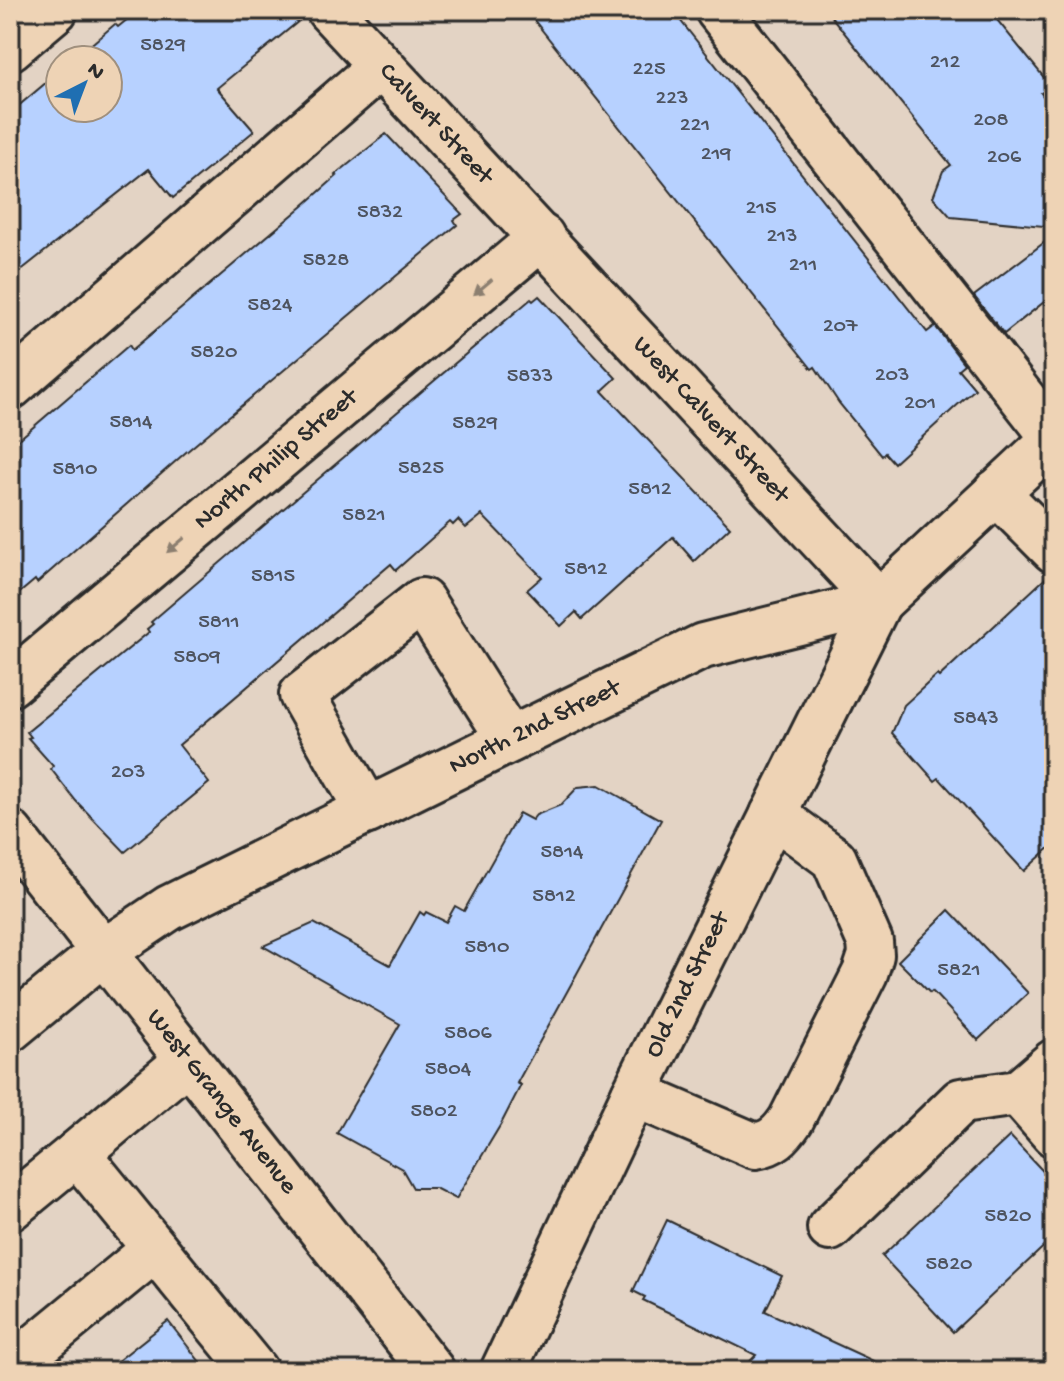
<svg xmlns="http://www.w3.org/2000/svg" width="1064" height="1381" viewBox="0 0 1064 1381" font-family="'Gochi Hand',sans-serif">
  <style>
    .building { fill: #b7d1ff; stroke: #2b2b2b; stroke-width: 2 }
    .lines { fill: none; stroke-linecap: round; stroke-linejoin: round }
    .minor-casing { stroke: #2b2b2b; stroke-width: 50 }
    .minor { stroke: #eed3b5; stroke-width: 44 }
    .oneway { fill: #8c7f70 }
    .labels { text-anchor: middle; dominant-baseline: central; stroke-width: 6; stroke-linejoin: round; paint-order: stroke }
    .number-label { font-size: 22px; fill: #4e5460 }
    .street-label { font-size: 26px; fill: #2b2b2b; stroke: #eed3b5 }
  </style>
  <rect width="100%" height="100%" fill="#e3d3c4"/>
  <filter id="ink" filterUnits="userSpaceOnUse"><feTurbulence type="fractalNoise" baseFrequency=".0125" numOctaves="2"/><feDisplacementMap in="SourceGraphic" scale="16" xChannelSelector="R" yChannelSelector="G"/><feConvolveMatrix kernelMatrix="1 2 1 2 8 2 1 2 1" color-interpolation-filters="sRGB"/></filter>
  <g filter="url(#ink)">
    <g class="building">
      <path d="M139,10H305V16L217,88L254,131L173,198L149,169L10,279V113L60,71V108H108V60H73L115,24L118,27Z"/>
      <path d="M526,10H672L927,332L935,326L964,364L958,369L975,389L894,463L885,453L882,456L839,403L815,367L812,369Z"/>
      <path d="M826,10H989L1051,86L1041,93L1054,113V227L951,217L933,197L943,171L951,165Z"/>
      <path d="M386,134L462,214L454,220L457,225L185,453L37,583L35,580L10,601V447L129,345L132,350L138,345L303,206L337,176L335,175Z"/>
      <path d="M1054,235V294L1004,334L974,296Z"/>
      <path d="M539,296L616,378L602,391L730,527L694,561L673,537L582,619L576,612L561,626L527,590L542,577L482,515L466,528L458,520L453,525L450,522L396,570L391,564L179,745L209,783L125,852L76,801L51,769L53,766L28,738L31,737L27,732L149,632L147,629L153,624L151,622L337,463L531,299L533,301Z"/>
      <path d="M1050,574H1054V844L1024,871L939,778L935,781L892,733L904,705L937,675L939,677Z"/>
      <path d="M599,785L661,820L517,1083L521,1085L501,1124L456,1199L435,1188H413L402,1169L337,1133L400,1024L263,946L314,923L390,965L420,912L424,915L426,912L446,922L455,906L464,911L519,813L532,820L536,815L561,805L578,787Z"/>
      <path d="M949,910L1028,993L978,1040L932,991L930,993L898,961Z"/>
      <path d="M1010,1136L1054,1183V1237L953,1332L882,1256Z"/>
      <path d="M667,1220L782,1276L765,1311L895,1371H741L756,1355L643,1300L645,1297L633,1291Z"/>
      <path d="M168,1321L207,1371H105Z"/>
    </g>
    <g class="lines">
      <defs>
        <g id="minor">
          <path id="s1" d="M329,10L879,602"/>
          <path d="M718,10L1054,438"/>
          <path d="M10,48L55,10"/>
          <path d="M10,387L381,66"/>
          <path d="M996,492L1054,550"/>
          <path id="s2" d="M10,684L542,237"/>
          <path d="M368,811L302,695L422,601L510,740"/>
          <path id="s3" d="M10,833L432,1371"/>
          <path id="s4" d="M10,1029L102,953L169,908L510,740L703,646L879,602L1054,439"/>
          <path d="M187,1061L77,1153L255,1371"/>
          <path d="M1054,1062L1018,1093L1054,1134"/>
          <path d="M634,1094L755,1146C773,1143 781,1135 791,1120L865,973L871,955L870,942L834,859L773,814"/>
          <path d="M10,1208L77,1153"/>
          <path d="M830,1228L961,1101L1018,1093"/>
          <path d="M10,1368L155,1249"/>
          <path id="s5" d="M503,1371L634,1094L879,602"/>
        </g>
      </defs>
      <use href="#minor" class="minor-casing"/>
      <use href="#minor" class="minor"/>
    </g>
    <defs><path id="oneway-solid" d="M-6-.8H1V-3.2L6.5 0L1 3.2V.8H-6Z" transform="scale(2)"/></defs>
    <g class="oneway">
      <use href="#oneway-solid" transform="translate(483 287) rotate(140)"/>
      <use href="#oneway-solid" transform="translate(176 545) rotate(140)"/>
    </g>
  </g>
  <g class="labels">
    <g class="number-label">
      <text x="163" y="46">5829</text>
      <text x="945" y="63">212</text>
      <text x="649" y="70">225</text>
      <text x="672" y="99">223</text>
      <text x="991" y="121">208</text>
      <text x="695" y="126">221</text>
      <text x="716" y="155">219</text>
      <text x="1004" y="158">206</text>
      <text x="761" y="209">215</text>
      <text x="380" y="213">5832</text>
      <text x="782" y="237">213</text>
      <text x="326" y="261">5828</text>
      <text x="803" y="266">211</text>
      <text x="270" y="306">5824</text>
      <text x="840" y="327">207</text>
      <text x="214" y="353">5820</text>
      <text x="892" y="376">203</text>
      <text x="530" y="377">5833</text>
      <text x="920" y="404">201</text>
      <text x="131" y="423">5814</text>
      <text x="475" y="424">5829</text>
      <text x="421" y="469">5825</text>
      <text x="75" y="470">5810</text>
      <text x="650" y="490">5812</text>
      <text x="364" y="516">5821</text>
      <text x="586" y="570">5812</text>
      <text x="273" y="577">5815</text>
      <text x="219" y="623">5811</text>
      <text x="197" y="658">5809</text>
      <text x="976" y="719">5843</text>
      <text x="128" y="773">203</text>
      <text x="562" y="853">5814</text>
      <text x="554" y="897">5812</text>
      <text x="487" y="948">5810</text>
      <text x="959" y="971">5821</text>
      <text x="468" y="1034">5806</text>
      <text x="448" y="1070">5804</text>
      <text x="434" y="1112">5802</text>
      <text x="1008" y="1217">5820</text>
      <text x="949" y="1265">5820</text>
    </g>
    <g class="street-label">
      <text stroke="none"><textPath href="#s1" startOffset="156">Calvert Street</textPath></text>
      <text stroke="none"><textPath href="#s1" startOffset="560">West Calvert Street</textPath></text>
      <text stroke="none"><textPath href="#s2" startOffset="348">North Philip Street</textPath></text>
      <text stroke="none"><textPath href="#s4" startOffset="608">North 2nd Street</textPath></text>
      <text stroke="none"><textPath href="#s5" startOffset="428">Old 2nd Street</textPath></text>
      <text stroke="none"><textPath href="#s3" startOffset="342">West Grange Avenue</textPath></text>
    </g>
  </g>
  <rect width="1064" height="1381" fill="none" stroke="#eed3b5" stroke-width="40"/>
  <rect x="20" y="20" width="1024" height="1341" fill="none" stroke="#2b2b2b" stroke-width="3" filter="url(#ink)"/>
  <g transform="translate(84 84) rotate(42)"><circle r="38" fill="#eed3b5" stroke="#a0907e" stroke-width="2"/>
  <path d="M0-6L14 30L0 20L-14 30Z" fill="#1f6fb2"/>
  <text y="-12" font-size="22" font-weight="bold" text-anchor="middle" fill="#2b2b2b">N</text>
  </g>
</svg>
